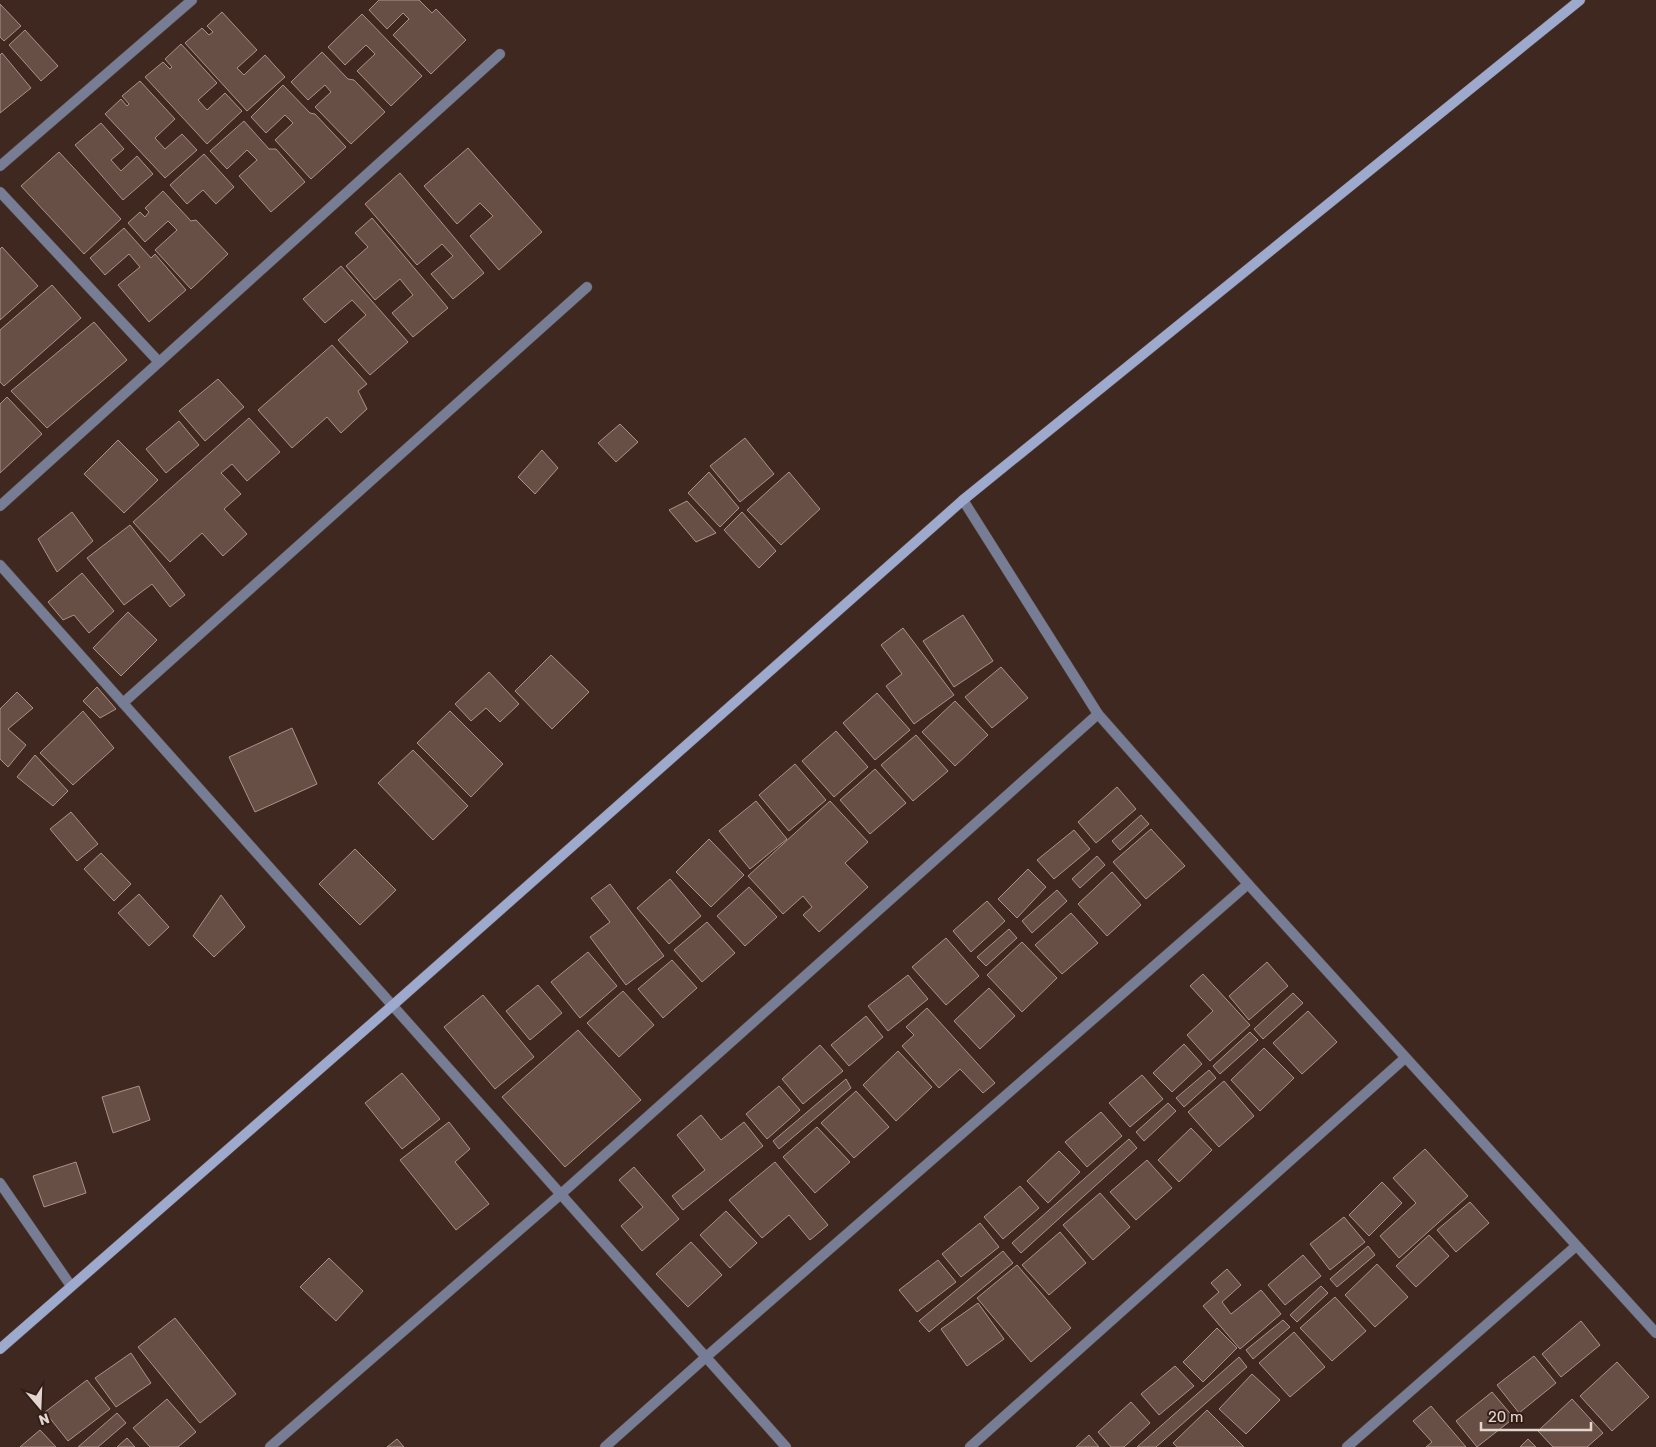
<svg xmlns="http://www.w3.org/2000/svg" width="1656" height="1447" viewBox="0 0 1656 1447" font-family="Rubik,sans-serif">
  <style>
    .building { fill: #684f46; stroke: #ad9188 }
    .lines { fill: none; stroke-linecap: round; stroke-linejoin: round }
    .street-casing { stroke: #59443c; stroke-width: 11 }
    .secondary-casing { stroke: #59443c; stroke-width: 11 }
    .street { stroke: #767d94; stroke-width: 10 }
    .secondary { stroke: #9ea9ce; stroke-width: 10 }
  </style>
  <rect width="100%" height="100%" fill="#3e2820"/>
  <g class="building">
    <path d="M379,0H419L432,13L436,9L466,40L431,74L393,35L409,19L403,13L387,29L369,10Z"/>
    <path d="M0,4L21,26L4,41L0,37Z"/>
    <path d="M222,12L257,50L237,68L244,75L265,55L285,77L247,111L185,43L202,28L209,35L213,32L207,26Z"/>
    <path d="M362,14L422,76L391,106L357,71L375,54L366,45L345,65L328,47Z"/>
    <path d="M25,30L58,66L41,81L9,45Z"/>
    <path d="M181,44L217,83L198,100L207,110L225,93L242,111L207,144L145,77L163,62L170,69L172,67L165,59Z"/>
    <path d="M322,52L348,79L354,80L385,112L351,144L315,107L331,92L325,85L308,100L291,82Z"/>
    <path d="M2,53L31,88L0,113V55Z"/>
    <path d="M140,81L175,119L155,138L165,149L182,134L197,150L165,178L105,114L121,99L127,106L129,104L122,96Z"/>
    <path d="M283,85L310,113L315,114L346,147L311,179L275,140L293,123L285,115L266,133L251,117Z"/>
    <path d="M244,121L269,149H276L305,182L271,212L239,176L257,160L247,150L227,169L210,151Z"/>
    <path d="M101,123L124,149L111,160L121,171L137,156L153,174L123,200L75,145Z"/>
    <path d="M468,148L542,232L499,270L470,236L493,216L480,203L457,224L424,186Z"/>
    <path d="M59,152L121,219L84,254L21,186Z"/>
    <path d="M204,154L234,187L216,204L203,190L187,204L170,185Z"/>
    <path d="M400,173L484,273L453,299L431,274L453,256L442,244L417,265L365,204Z"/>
    <path d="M163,191L191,221L196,220L228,254L191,289L155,250L177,230L168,221L145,242L128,223L140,212L145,217L149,212L145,208Z"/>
    <path d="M372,218L448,308L413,337L392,313L413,295L400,279L375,300L346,266L368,247L355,233Z"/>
    <path d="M124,228L151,258L155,254L186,290L149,322L118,285L140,267L129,254L105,275L90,258Z"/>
    <path d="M2,247L38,286L0,320V249Z"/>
    <path d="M341,266L408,342L370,375L338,340L366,315L352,300L325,323L303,299Z"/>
    <path d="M52,285L81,318L4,386L0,382V330Z"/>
    <path d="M94,322L127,360L47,428L11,391Z"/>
    <path d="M332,345L367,384L358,391L367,409L341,433L327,417L292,448L258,410Z"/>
    <path d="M218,379L244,407L205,441L179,411Z"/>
    <path d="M7,397L42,434L0,473V404Z"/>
    <path d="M249,418L280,452L247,481L232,464L221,473L241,494L224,509L247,534L223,556L202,533L170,562L133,522Z"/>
    <path d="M179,421L199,445L166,473L146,449Z"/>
    <path d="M620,424L638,442L616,462L598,443Z"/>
    <path d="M745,438L774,474L740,502L710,466Z"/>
    <path d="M118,440L158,480L124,513L84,474Z"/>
    <path d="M542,450L558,468L535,494L518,477Z"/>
    <path d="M709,472L739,508L720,527L688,493Z"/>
    <path d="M789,472L820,509L781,545L747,510Z"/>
    <path d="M687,501L716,533L696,542L669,510Z"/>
    <path d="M72,512L93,541L57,572L38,539Z"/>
    <path d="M742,512L776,551L759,568L724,530Z"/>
    <path d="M130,525L185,595L170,607L152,584L124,605L87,558Z"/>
    <path d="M82,573L114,611L89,633L74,615L63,620L48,602Z"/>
    <path d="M128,612L157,640L121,676L93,648Z"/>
    <path d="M963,615L993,661L954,687L923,641Z"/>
    <path d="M903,628L954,695L914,724L886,686L902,674L881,645Z"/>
    <path d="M551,655L589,692L552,729L515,691Z"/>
    <path d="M1001,667L1028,698L992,728L965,697Z"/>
    <path d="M489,672L519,704L500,722L486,708L471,721L455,704Z"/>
    <path d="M97,687L116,709L100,718L83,701Z"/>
    <path d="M17,692L33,708L8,729L26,745L8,767L0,759V709Z"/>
    <path d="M877,693L910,730L875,760L843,723Z"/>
    <path d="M955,701L988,735L955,766L922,732Z"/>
    <path d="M83,711L114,748L73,785L40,753Z"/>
    <path d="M450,711L503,764L471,797L417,743Z"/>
    <path d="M292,728L317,784L255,812L229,757Z"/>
    <path d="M836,731L868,767L834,797L802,761Z"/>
    <path d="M916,735L948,771L913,801L881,765Z"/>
    <path d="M413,750L468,806L433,840L378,783Z"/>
    <path d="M35,755L68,791L53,806L17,777Z"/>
    <path d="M795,764L826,800L789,831L759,795Z"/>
    <path d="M875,769L906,803L870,834L840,800Z"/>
    <path d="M1117,787L1136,809L1096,843L1078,822Z"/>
    <path d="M756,801L787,839L750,869L719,831Z"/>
    <path d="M830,801L868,842L845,863L868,887L819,932L803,915L812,907L803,896L783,914L748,876Z"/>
    <path d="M71,812L98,844L77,861L50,829Z"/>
    <path d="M1141,815L1149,824L1120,850L1112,841Z"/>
    <path d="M1151,829L1185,866L1146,899L1113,862Z"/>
    <path d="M1074,830L1090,849L1054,879L1037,860Z"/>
    <path d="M709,839L744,875L711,907L676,872Z"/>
    <path d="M355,849L396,890L360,925L319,884Z"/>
    <path d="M101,853L131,884L114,901L84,869Z"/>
    <path d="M1097,856L1105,865L1080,888L1072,879Z"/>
    <path d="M1028,869L1046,887L1017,918L998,899Z"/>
    <path d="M1112,872L1141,905L1107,936L1078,904Z"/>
    <path d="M670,879L701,916L669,944L637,908Z"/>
    <path d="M610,884L664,956L626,985L590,937L610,922L591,898Z"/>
    <path d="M749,887L777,917L745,946L717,916Z"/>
    <path d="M1057,890L1067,901L1032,933L1022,921Z"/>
    <path d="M139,894L169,927L149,946L118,913Z"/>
    <path d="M221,895L245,927L214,957L193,936Z"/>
    <path d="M987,901L1005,921L971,952L953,931Z"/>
    <path d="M1071,913L1098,943L1062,974L1035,945Z"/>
    <path d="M707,922L735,953L702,982L674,950Z"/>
    <path d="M1009,929L1017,938L986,966L977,957Z"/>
    <path d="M946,938L979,976L946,1005L912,967Z"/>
    <path d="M1022,942L1057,978L1022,1012L987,975Z"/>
    <path d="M588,952L617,986L580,1018L551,982Z"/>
    <path d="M672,960L697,988L663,1018L638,989Z"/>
    <path d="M1267,962L1288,986L1249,1020L1229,996Z"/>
    <path d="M1203,974L1250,1025L1210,1061L1187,1035L1213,1011L1190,986Z"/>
    <path d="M908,975L928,999L888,1031L868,1006Z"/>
    <path d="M538,985L562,1013L530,1040L506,1011Z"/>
    <path d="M989,988L1015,1016L980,1049L954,1021Z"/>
    <path d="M623,991L654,1025L619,1057L587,1023Z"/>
    <path d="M1293,993L1303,1003L1263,1039L1254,1029Z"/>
    <path d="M483,995L534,1057L495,1089L444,1027Z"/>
    <path d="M927,1008L995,1083L983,1093L960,1069L939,1088L902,1046L914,1035L906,1027Z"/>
    <path d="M1308,1011L1337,1042L1302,1074L1273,1043Z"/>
    <path d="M866,1016L883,1037L849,1066L831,1045Z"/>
    <path d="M578,1030L641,1100L565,1167L502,1097Z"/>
    <path d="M1250,1032L1258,1040L1220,1074L1213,1066Z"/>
    <path d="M1184,1044L1202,1064L1172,1092L1153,1073Z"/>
    <path d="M820,1045L843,1071L803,1104L782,1079Z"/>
    <path d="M1264,1048L1294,1078L1260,1111L1231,1080Z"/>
    <path d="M898,1051L932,1087L896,1121L863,1085Z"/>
    <path d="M1209,1070L1216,1078L1184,1107L1176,1098Z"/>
    <path d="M402,1073L440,1119L402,1149L365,1103Z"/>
    <path d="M1142,1075L1163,1099L1130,1127L1109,1103Z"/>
    <path d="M846,1079L851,1088L779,1149L773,1141Z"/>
    <path d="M1224,1081L1254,1116L1219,1147L1188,1112Z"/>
    <path d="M139,1086L150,1120L113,1133L102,1097Z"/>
    <path d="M779,1086L800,1110L767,1139L746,1114Z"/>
    <path d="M856,1091L889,1127L854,1158L821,1123Z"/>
    <path d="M1168,1103L1176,1111L1144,1141L1136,1132Z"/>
    <path d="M1101,1112L1122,1136L1087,1167L1065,1142Z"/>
    <path d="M701,1115L721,1140L744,1122L763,1146L683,1210L672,1196L705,1170L677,1135Z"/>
    <path d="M449,1122L470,1149L455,1162L489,1204L456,1230L400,1160Z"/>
    <path d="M817,1127L850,1162L815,1193L783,1157Z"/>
    <path d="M1191,1128L1212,1150L1179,1182L1158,1160Z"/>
    <path d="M1129,1139L1137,1148L1021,1253L1012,1243Z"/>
    <path d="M1425,1149L1468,1196L1399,1258L1380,1236L1416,1203L1393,1178Z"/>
    <path d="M1059,1151L1080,1172L1048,1203L1027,1181Z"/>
    <path d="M1147,1160L1172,1188L1136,1220L1110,1192Z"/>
    <path d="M76,1162L86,1193L44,1207L33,1176Z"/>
    <path d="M775,1162L828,1225L810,1240L789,1215L762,1238L729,1200Z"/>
    <path d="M634,1167L679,1219L642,1251L621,1226L643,1207L619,1180Z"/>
    <path d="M1382,1182L1402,1203L1369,1236L1349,1215Z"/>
    <path d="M1020,1186L1039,1208L1003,1239L984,1217Z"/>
    <path d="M1100,1193L1130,1227L1093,1260L1063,1225Z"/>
    <path d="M1470,1202L1489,1223L1456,1252L1437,1230Z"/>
    <path d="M726,1211L757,1243L730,1268L700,1235Z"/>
    <path d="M1344,1217L1365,1242L1330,1270L1310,1244Z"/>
    <path d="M980,1223L999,1247L961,1277L942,1254Z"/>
    <path d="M1060,1232L1086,1263L1049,1295L1022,1265Z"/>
    <path d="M1429,1235L1449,1256L1416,1287L1396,1266Z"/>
    <path d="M691,1242L722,1275L688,1307L656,1274Z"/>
    <path d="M1368,1246L1375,1255L1337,1287L1330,1279Z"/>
    <path d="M1003,1251L1013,1263L929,1332L919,1321Z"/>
    <path d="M1303,1255L1321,1276L1285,1305L1268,1285Z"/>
    <path d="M329,1258L363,1291L336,1321L300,1287Z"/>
    <path d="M938,1260L956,1282L917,1312L899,1290Z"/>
    <path d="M1377,1264L1408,1297L1375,1327L1345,1295Z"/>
    <path d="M1017,1265L1071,1328L1031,1362L977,1298Z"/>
    <path d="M1227,1269L1241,1285L1222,1302L1231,1314L1261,1290L1281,1314L1240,1349L1203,1306L1219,1292L1211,1283Z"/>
    <path d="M1321,1286L1328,1293L1297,1322L1290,1315Z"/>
    <path d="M1335,1297L1366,1331L1332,1361L1300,1328Z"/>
    <path d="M978,1303L1004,1339L967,1366L941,1329Z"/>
    <path d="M175,1318L236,1394L200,1423L138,1347Z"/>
    <path d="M1283,1320L1290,1327L1253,1359L1246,1350Z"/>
    <path d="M1581,1321L1600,1345L1561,1377L1542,1354Z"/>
    <path d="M1217,1328L1237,1348L1203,1382L1183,1362Z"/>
    <path d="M1294,1332L1325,1367L1290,1397L1259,1363Z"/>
    <path d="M131,1353L151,1383L116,1407L95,1378Z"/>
    <path d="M1534,1356L1556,1383L1519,1413L1497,1385Z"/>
    <path d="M1239,1357L1247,1367L1156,1447H1137Z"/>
    <path d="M1617,1362L1649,1397L1612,1431L1580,1396Z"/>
    <path d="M1175,1366L1194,1386L1159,1415L1141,1394Z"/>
    <path d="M1252,1374L1280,1400L1246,1434L1219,1409Z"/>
    <path d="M87,1380L110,1409L68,1441L45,1412Z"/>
    <path d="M1492,1392L1514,1418L1477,1447L1456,1421Z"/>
    <path d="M167,1399L196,1432L178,1447H150L133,1428Z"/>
    <path d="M1572,1399L1603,1433L1587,1447H1553L1538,1431Z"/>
    <path d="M1131,1402L1150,1423L1124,1447H1111L1098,1432Z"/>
    <path d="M1431,1406L1466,1447H1426L1432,1442L1413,1421Z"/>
    <path d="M1207,1410L1244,1447H1177L1173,1443Z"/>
    <path d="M117,1413L126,1423L98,1447H78Z"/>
    <path d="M40,1430L56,1447H20Z"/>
    <path d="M1089,1435L1099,1447H1076Z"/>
    <path d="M127,1438L135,1447H117Z"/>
    <path d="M397,1439L404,1447H387Z"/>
    <path d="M1528,1439L1536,1447H1520Z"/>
  </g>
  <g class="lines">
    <defs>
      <g id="street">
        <path d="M0,166L192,0"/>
        <path d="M0,192L159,362"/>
        <path d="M963,500L1098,714L1248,884L1656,1333"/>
        <path d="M0,506L500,54"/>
        <path d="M0,565L786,1447"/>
        <path d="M123,703L587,287"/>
        <path d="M0,1183L71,1286"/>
        <path d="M270,1447L561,1194L1098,714"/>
        <path d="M605,1447L706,1357L1248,884"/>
        <path d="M970,1447L1405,1058"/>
        <path d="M1347,1447L1576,1246"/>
      </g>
      <path id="secondary" d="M0,1349L393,1005L963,500L1580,0"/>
    </defs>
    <use href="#street" class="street-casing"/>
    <use href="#secondary" class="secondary-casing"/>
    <use href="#street" class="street"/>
    <use href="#secondary" class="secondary"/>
  </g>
  <g transform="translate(40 1407) rotate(161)" stroke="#331e17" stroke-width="4" paint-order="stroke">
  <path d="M0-4L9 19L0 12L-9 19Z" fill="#e4d5d0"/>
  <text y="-8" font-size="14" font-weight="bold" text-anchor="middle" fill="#e4d5d0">N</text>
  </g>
  <path d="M1481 1422v8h110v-8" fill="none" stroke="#e4d5d0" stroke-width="2.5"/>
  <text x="1488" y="1422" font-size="15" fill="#e4d5d0" stroke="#331e17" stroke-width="4" paint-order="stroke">20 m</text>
</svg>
